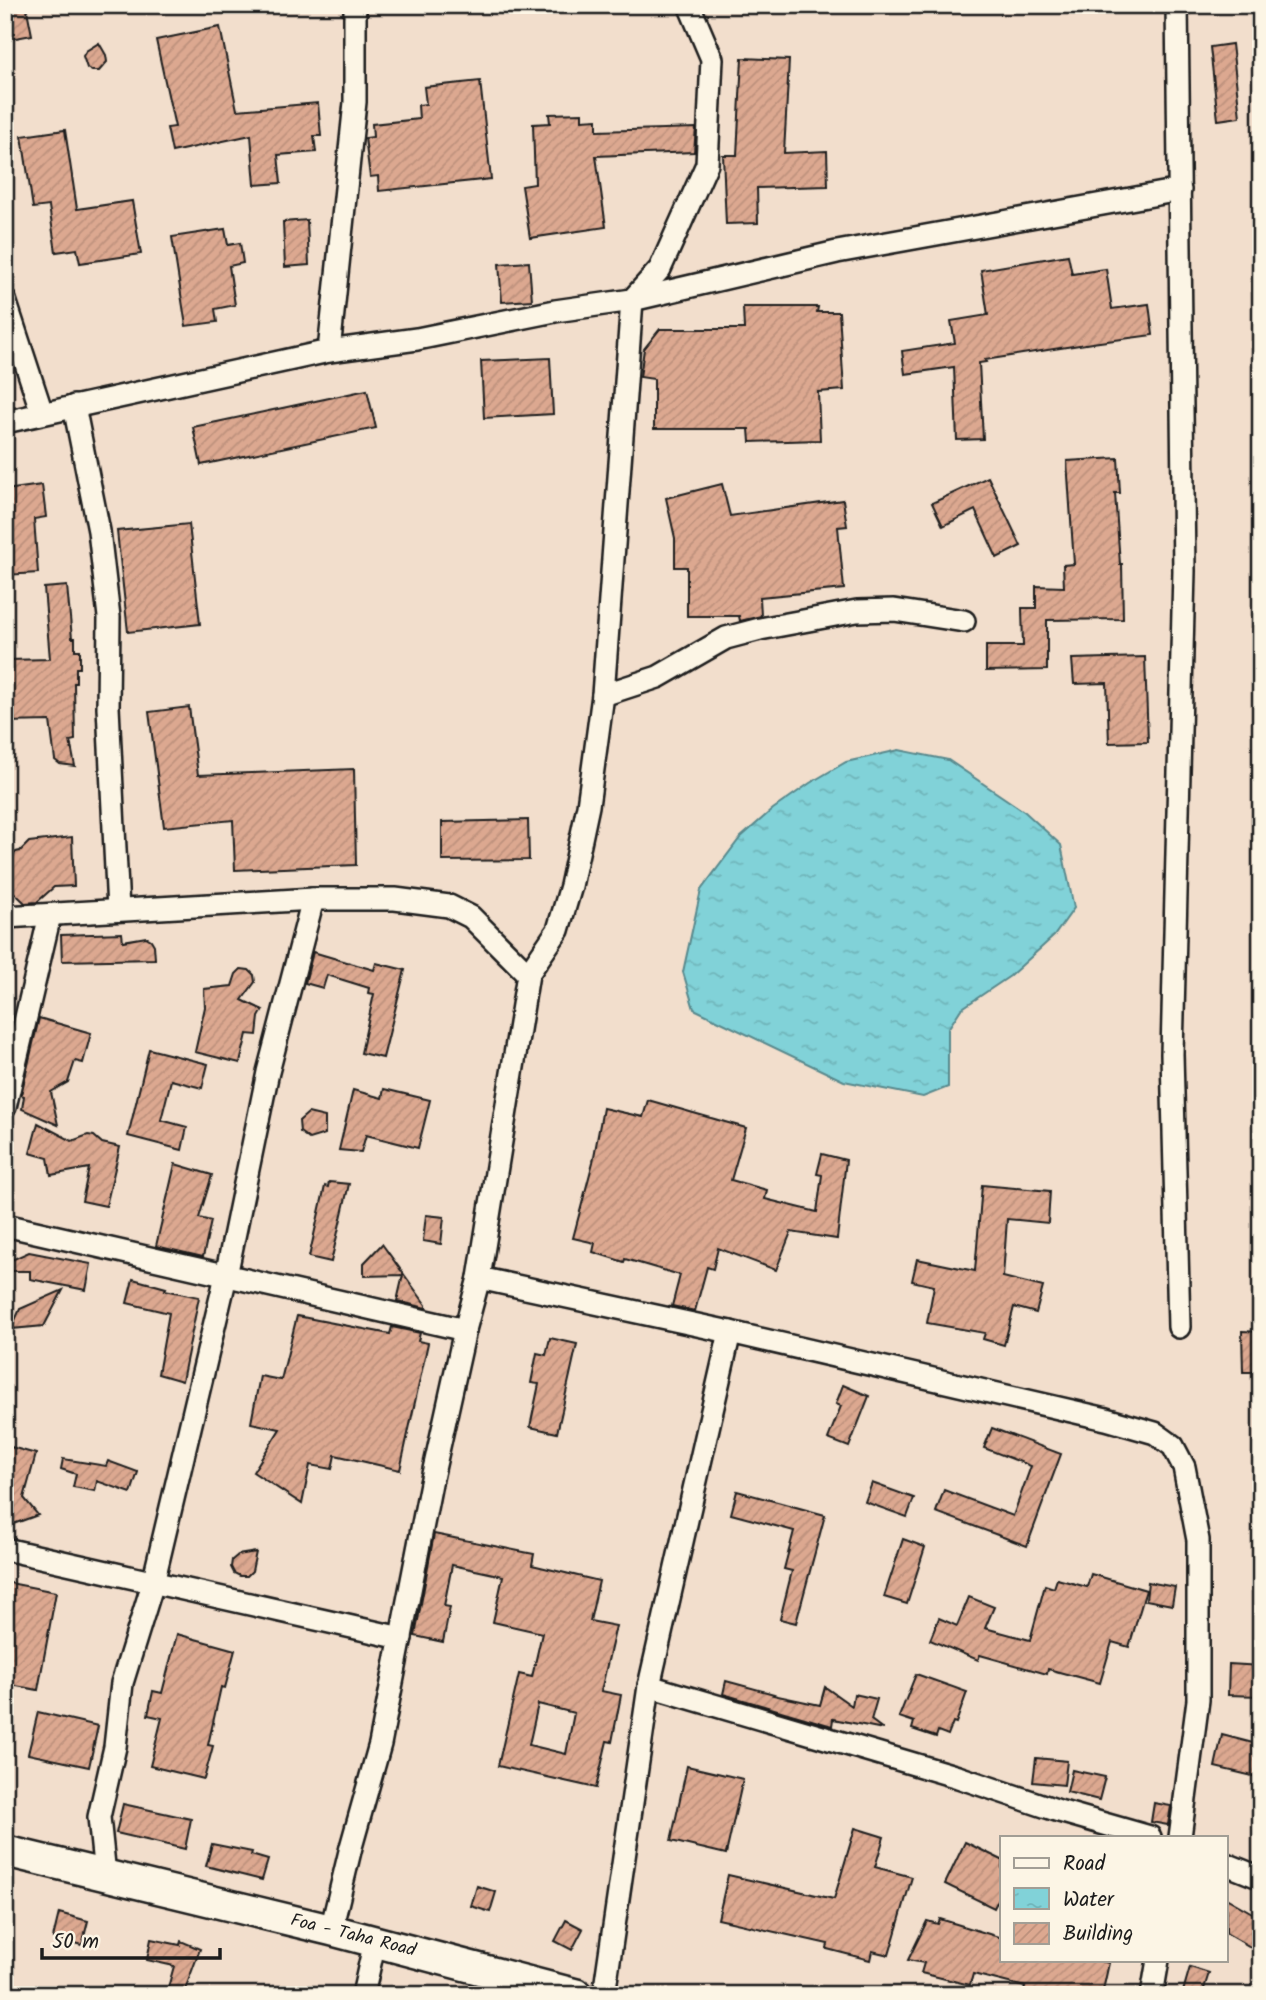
<svg xmlns="http://www.w3.org/2000/svg" width="1266" height="2000" viewBox="0 0 1266 2000" font-family="Kalam,sans-serif">
  <style>
    .water { fill: url(#water-ripples); stroke: #59898d; stroke-width: 2 }
    .building { fill: url(#building-hatch); stroke: #1c1c1c; stroke-width: 2; fill-rule: evenodd }
    .lines { fill: none; stroke-linecap: round; stroke-linejoin: round }
    .street-casing { stroke: #1c1c1c; stroke-width: 26 }
    .secondary-casing { stroke: #1c1c1c; stroke-width: 35 }
    .street { stroke: #fcf5e5; stroke-width: 21 }
    .secondary { stroke: #fcf5e5; stroke-width: 30 }
    .labels { text-anchor: middle; dominant-baseline: central; stroke-width: 5; stroke-linejoin: round; paint-order: stroke }
    .street-label { font-size: 18px; fill: #1c1c1c; stroke: #fcf5e5 }
  </style>
  <defs>
    <pattern id="water-ripples" width="26" height="14" patternUnits="userSpaceOnUse" patternTransform="scale(1.75)"><rect width="26" height="14" fill="#81d2d8"/><path d="M2 4q2-2 4 0t4 0M15 11q2-2 4 0t4 0" fill="none" stroke="#6fb4b9"/></pattern>
    <pattern id="building-hatch" width="6" height="6" patternUnits="userSpaceOnUse" patternTransform="scale(1.75)"><rect width="6" height="6" fill="#dca890"/><path d="M-1 1l2-2M0 6l6-6M5 7l2-2" fill="none" stroke="#bc907c"/></pattern>
  </defs>
  <rect width="100%" height="100%" fill="#f2decc"/>
  <filter id="ink" filterUnits="userSpaceOnUse"><feTurbulence type="fractalNoise" baseFrequency=".0143" numOctaves="2"/><feDisplacementMap in="SourceGraphic" scale="14" xChannelSelector="R" yChannelSelector="G"/><feConvolveMatrix kernelMatrix="1 2 1 2 8 2 1 2 1" color-interpolation-filters="sRGB"/></filter>
  <g filter="url(#ink)">
    <path class="water" d="M899,750L948,760L1025,812L1061,845L1074,908L1054,936L1010,976L961,1009L948,1029V1087L923,1097L844,1081L694,1009L683,972L701,890L740,838L773,809L810,783L846,762Z"/>
    <g class="building">
      <path d="M5,5H26L32,35L5,40Z"/>
      <path d="M220,27L237,110L318,103L321,136H314L316,152L278,155L281,183L255,185L251,135L172,152L167,128L175,127L156,40Z"/>
      <path d="M99,43L106,55L107,62L99,71H92L87,68L83,56L86,51Z"/>
      <path d="M1232,44L1240,117L1218,120L1210,47Z"/>
      <path d="M742,58L789,60L784,153L827,151L828,186L757,188L758,223L726,224L723,155H737Z"/>
      <path d="M480,81L491,179L379,191L378,176L370,177L365,138L373,137L372,124L419,119L418,105L426,104L424,87Z"/>
      <path d="M582,113V120L597,119V131L696,128L694,152L596,156L606,227L530,238L522,186L535,184L533,124L550,123L549,114Z"/>
      <path d="M65,130L77,209L132,201L141,254L80,263L77,249L56,252L49,206L33,208L22,136Z"/>
      <path d="M307,220L309,265L285,267L283,222Z"/>
      <path d="M225,229L228,245L240,243L243,263L229,266L235,305L215,309L217,322L186,326L172,237Z"/>
      <path d="M1068,255L1072,274L1106,269L1112,309L1149,304L1153,335L1092,343L985,360L986,362L979,363L983,439L957,440L954,367L905,374L902,351L955,343L951,321L988,315L981,270Z"/>
      <path d="M529,262L532,300L502,302L499,264Z"/>
      <path d="M743,307H818L817,312H839L844,390L818,392L820,440L750,442L749,429H654V379L640,377L644,349L660,329H744Z"/>
      <path d="M550,358L553,414L484,418L481,361Z"/>
      <path d="M367,390L376,428L201,465L193,427Z"/>
      <path d="M1118,458L1120,493H1115L1120,564H1122L1123,619L1047,620V670L986,671V646H1023L1022,608H1036V586L1064,587L1063,565L1074,564L1067,461Z"/>
      <path d="M988,477L1021,546L997,558L975,510L943,526L932,503Z"/>
      <path d="M722,484L730,516L843,500L847,526L838,527L844,589L760,597L761,616L740,621L739,616H687V567H675V538L666,498Z"/>
      <path d="M42,485L46,517L34,519L38,573L5,575V490Z"/>
      <path d="M189,524L200,624L128,632L117,531Z"/>
      <path d="M67,586L72,638H75V650H80V668H76V683H74L75,740L70,741L75,766L60,764L55,760L50,721L5,722V696H9L8,660L50,659L44,588Z"/>
      <path d="M1145,657L1148,742L1109,743L1107,683L1074,684L1072,659Z"/>
      <path d="M189,707L198,775L354,769L356,865L235,870L233,820L164,827L149,712Z"/>
      <path d="M528,820L529,860L442,861V822Z"/>
      <path d="M72,837L74,886L54,887L37,902L25,903L5,884V866L16,852L20,851L29,842Z"/>
      <path d="M122,933L123,941L146,937L151,940L154,945L155,959L62,961L61,935Z"/>
      <path d="M313,952L374,970L376,963L405,970L383,1058L361,1053L374,994L368,993L369,988L327,975L323,988L305,983Z"/>
      <path d="M241,969L249,970L254,975L255,982L242,1000L263,1010L259,1017L257,1035L247,1034L240,1063L195,1052L205,1007L204,989L232,986L236,974Z"/>
      <path d="M39,1018L91,1033L83,1063L75,1061L68,1082L51,1092L58,1125L22,1109L24,1096L21,1095Z"/>
      <path d="M149,1049L208,1064L202,1088L171,1080L161,1120L187,1127L182,1150L128,1136Z"/>
      <path d="M384,1089L430,1100L418,1148L366,1135L361,1152L339,1150L353,1090L382,1098Z"/>
      <path d="M648,1100L746,1128L731,1180L767,1190L765,1199L817,1212L822,1175L817,1174L822,1154L846,1160L837,1239L791,1232L776,1270L718,1248L713,1269L707,1267L695,1311L672,1306L680,1275L625,1259L624,1262L593,1252L595,1243L573,1238L593,1162L603,1108L643,1117Z"/>
      <path d="M308,1113L325,1117V1134L309,1139L300,1132L299,1121Z"/>
      <path d="M38,1123L72,1141L88,1135L94,1136L102,1143L120,1147L106,1206L82,1201L89,1168L51,1175L48,1158L30,1153Z"/>
      <path d="M175,1164L212,1175L199,1218L211,1221L203,1257L156,1246Z"/>
      <path d="M329,1182L349,1184L331,1262L309,1257L325,1186L328,1187Z"/>
      <path d="M982,1185L1050,1191L1048,1223L1007,1219L1003,1277L1043,1287L1036,1313L1014,1307L1004,1345L983,1339L985,1333L927,1323L934,1286L912,1281L917,1259L975,1271Z"/>
      <path d="M426,1215L444,1217L441,1244L423,1241Z"/>
      <path d="M382,1244L426,1305V1308L397,1301L403,1275L364,1276V1263Z"/>
      <path d="M29,1252L91,1264L86,1290L30,1279V1271H5V1263Z"/>
      <path d="M133,1279L166,1288L165,1290L199,1297L182,1381L158,1374L169,1313L127,1303Z"/>
      <path d="M63,1290L44,1326L11,1329L20,1309Z"/>
      <path d="M297,1316L390,1334L392,1327L420,1333L418,1341L428,1343L400,1470L335,1455L332,1469L310,1465L302,1504L253,1472L280,1429L251,1423L260,1376L281,1380Z"/>
      <path d="M1242,1331L1261,1332V1372H1243Z"/>
      <path d="M550,1338L577,1344L557,1433L530,1427L539,1384L531,1383L537,1353L546,1355Z"/>
      <path d="M843,1385L869,1396L849,1447L828,1439L841,1406L836,1404Z"/>
      <path d="M992,1428L1061,1454L1027,1546L936,1512L944,1490L1013,1516L1031,1466L984,1448Z"/>
      <path d="M11,1447L36,1454L24,1498L38,1515L5,1527V1468Z"/>
      <path d="M63,1459L106,1466L108,1461L138,1472L131,1493L97,1481L95,1491L73,1487L76,1474L61,1469Z"/>
      <path d="M872,1483L914,1498L907,1517L865,1502Z"/>
      <path d="M737,1491L825,1515L796,1623L780,1619L792,1571L784,1569L794,1531L731,1514Z"/>
      <path d="M434,1534L534,1554L532,1565L599,1581L590,1621L616,1626L601,1691L621,1695L612,1742L607,1741L596,1788L498,1766L519,1674L532,1677L542,1633L493,1622L503,1576L452,1565L444,1606L450,1607L443,1642L415,1636ZM538,1704L574,1713L566,1754L529,1745Z"/>
      <path d="M903,1539L925,1547L907,1604L884,1597Z"/>
      <path d="M256,1552L252,1571L247,1576H240L234,1573L231,1567L232,1560L238,1555Z"/>
      <path d="M1091,1574L1146,1590L1129,1647L1112,1642L1100,1683L1048,1669L1047,1674L980,1655L978,1660L930,1640L939,1618L957,1626L969,1597L994,1607L985,1628L1030,1640L1045,1585L1054,1588L1057,1579L1087,1587Z"/>
      <path d="M5,1582L56,1592L38,1690L5,1684Z"/>
      <path d="M1148,1582L1175,1587L1172,1605L1146,1600Z"/>
      <path d="M177,1634L235,1650L225,1688L221,1687L208,1745L213,1746L204,1779L150,1766L162,1718L148,1715L153,1691L162,1693Z"/>
      <path d="M1229,1664L1261,1666V1696L1228,1695Z"/>
      <path d="M916,1674L967,1692L956,1723L953,1722L948,1735L938,1731L936,1737L912,1729L914,1722L899,1717Z"/>
      <path d="M726,1681L774,1694L773,1695L820,1705L825,1687L852,1706L854,1694L877,1699L871,1720L883,1729L833,1719L832,1726L723,1694Z"/>
      <path d="M38,1712L98,1726L89,1767L28,1754Z"/>
      <path d="M1222,1735L1261,1745V1778L1215,1767Z"/>
      <path d="M1036,1758L1067,1761L1064,1785L1033,1782Z"/>
      <path d="M687,1766L743,1779L726,1854L671,1841Z"/>
      <path d="M1072,1770L1105,1777L1099,1800L1067,1792Z"/>
      <path d="M1154,1803L1171,1806L1168,1825L1151,1822Z"/>
      <path d="M123,1804L191,1819L185,1849L116,1833Z"/>
      <path d="M855,1828L884,1837L875,1867L912,1877L889,1955L872,1951L870,1960L827,1949L828,1944L718,1919L728,1875L834,1899Z"/>
      <path d="M965,1842L1002,1860V1892L994,1908L945,1884Z"/>
      <path d="M212,1844L252,1852L251,1855L268,1860L262,1880L206,1866Z"/>
      <path d="M477,1886L496,1892L490,1912L471,1906Z"/>
      <path d="M1226,1898L1261,1918V1953L1226,1933Z"/>
      <path d="M59,1913L88,1921L82,1945L53,1938Z"/>
      <path d="M940,1919L1002,1938V1960H1096L1109,1963L1102,1995H1023L1025,1987L973,1974L970,1985L921,1973L924,1963L908,1960L927,1921L938,1924Z"/>
      <path d="M566,1920L583,1929L572,1950L555,1941Z"/>
      <path d="M151,1939L180,1945L181,1941L200,1949L183,1995H166L174,1966L147,1960Z"/>
      <path d="M1190,1967L1209,1973L1202,1995H1182Z"/>
    </g>
    <g class="lines">
      <defs>
        <g id="street">
          <path d="M1177,5L1184,571L1172,1054L1179,1327"/>
          <path d="M5,300L42,413"/>
          <path d="M329,351L355,102V5"/>
          <path d="M74,406L99,531L109,617L108,707L118,910"/>
          <path d="M5,422L329,351L417,339L555,311L632,300L837,252L1180,190"/>
          <path d="M603,695L658,677L726,638L760,629L857,611L894,610L964,621"/>
          <path d="M5,917L313,899H395L449,906L471,917L528,974"/>
          <path d="M5,1107L50,915"/>
          <path d="M5,1225L465,1330"/>
          <path d="M479,1278L730,1332L1106,1419L1155,1433L1173,1446L1184,1467L1198,1540V1700L1180,1837"/>
          <path d="M5,1549L401,1638"/>
          <path d="M649,1686L958,1777L1059,1811L1150,1837"/>
          <path d="M1226,1864L1261,1878"/>
          <path d="M105,1875L99,1817L115,1747L122,1683L153,1583L226,1276L268,1072L313,899"/>
          <path d="M331,1930L351,1847L380,1744L431,1483L465,1330L479,1278L528,974L558,930L571,886L588,806L603,695L632,300L660,269L707,164L712,59L689,5"/>
          <path d="M363,1995L375,1941"/>
          <path d="M604,1995L649,1686L730,1332"/>
          <path d="M1152,1995L1158,1960"/>
        </g>
        <path id="secondary" d="M5,1851L331,1930L578,1995"/>
      </defs>
      <use href="#street" class="street-casing"/>
      <use href="#secondary" class="secondary-casing"/>
      <use href="#street" class="street"/>
      <use href="#secondary" class="secondary"/>
    </g>
  </g>
  <g class="labels">
    <g class="street-label">
      <text transform="translate(353 1936) rotate(14)">Foa - Taha Road</text>
    </g>
  </g>
  <rect width="1266" height="2000" fill="none" stroke="#fcf5e5" stroke-width="28"/>
  <rect x="14" y="14" width="1238" height="1972" fill="none" stroke="#1c1c1c" stroke-width="2.5" filter="url(#ink)"/>
  <rect x="1000" y="1836" width="228" height="126" fill="#fcf5e5" stroke="#a29e95" stroke-width="2"/>
  <rect x="1014" y="1858" width="35" height="10" fill="#fcf5e5" stroke="#a29e95" stroke-width="2"/>
  <text x="1063" y="1870" font-size="21" fill="#1c1c1c">Road</text>
  <rect x="1014" y="1888" width="35" height="21" fill="url(#water-ripples)" stroke="#a29e95" stroke-width="2"/>
  <text x="1063" y="1906" font-size="21" fill="#1c1c1c">Water</text>
  <rect x="1014" y="1923" width="35" height="21" fill="url(#building-hatch)" stroke="#a29e95" stroke-width="2"/>
  <text x="1063" y="1940" font-size="21" fill="#1c1c1c">Building</text>
  <path d="M42 1948v10h178v-10" fill="none" stroke="#1c1c1c" stroke-width="3.5"/>
  <text x="52" y="1948" font-size="21" fill="#1c1c1c" stroke="#fcf5e5" stroke-width="5" paint-order="stroke">50 m</text>
</svg>
